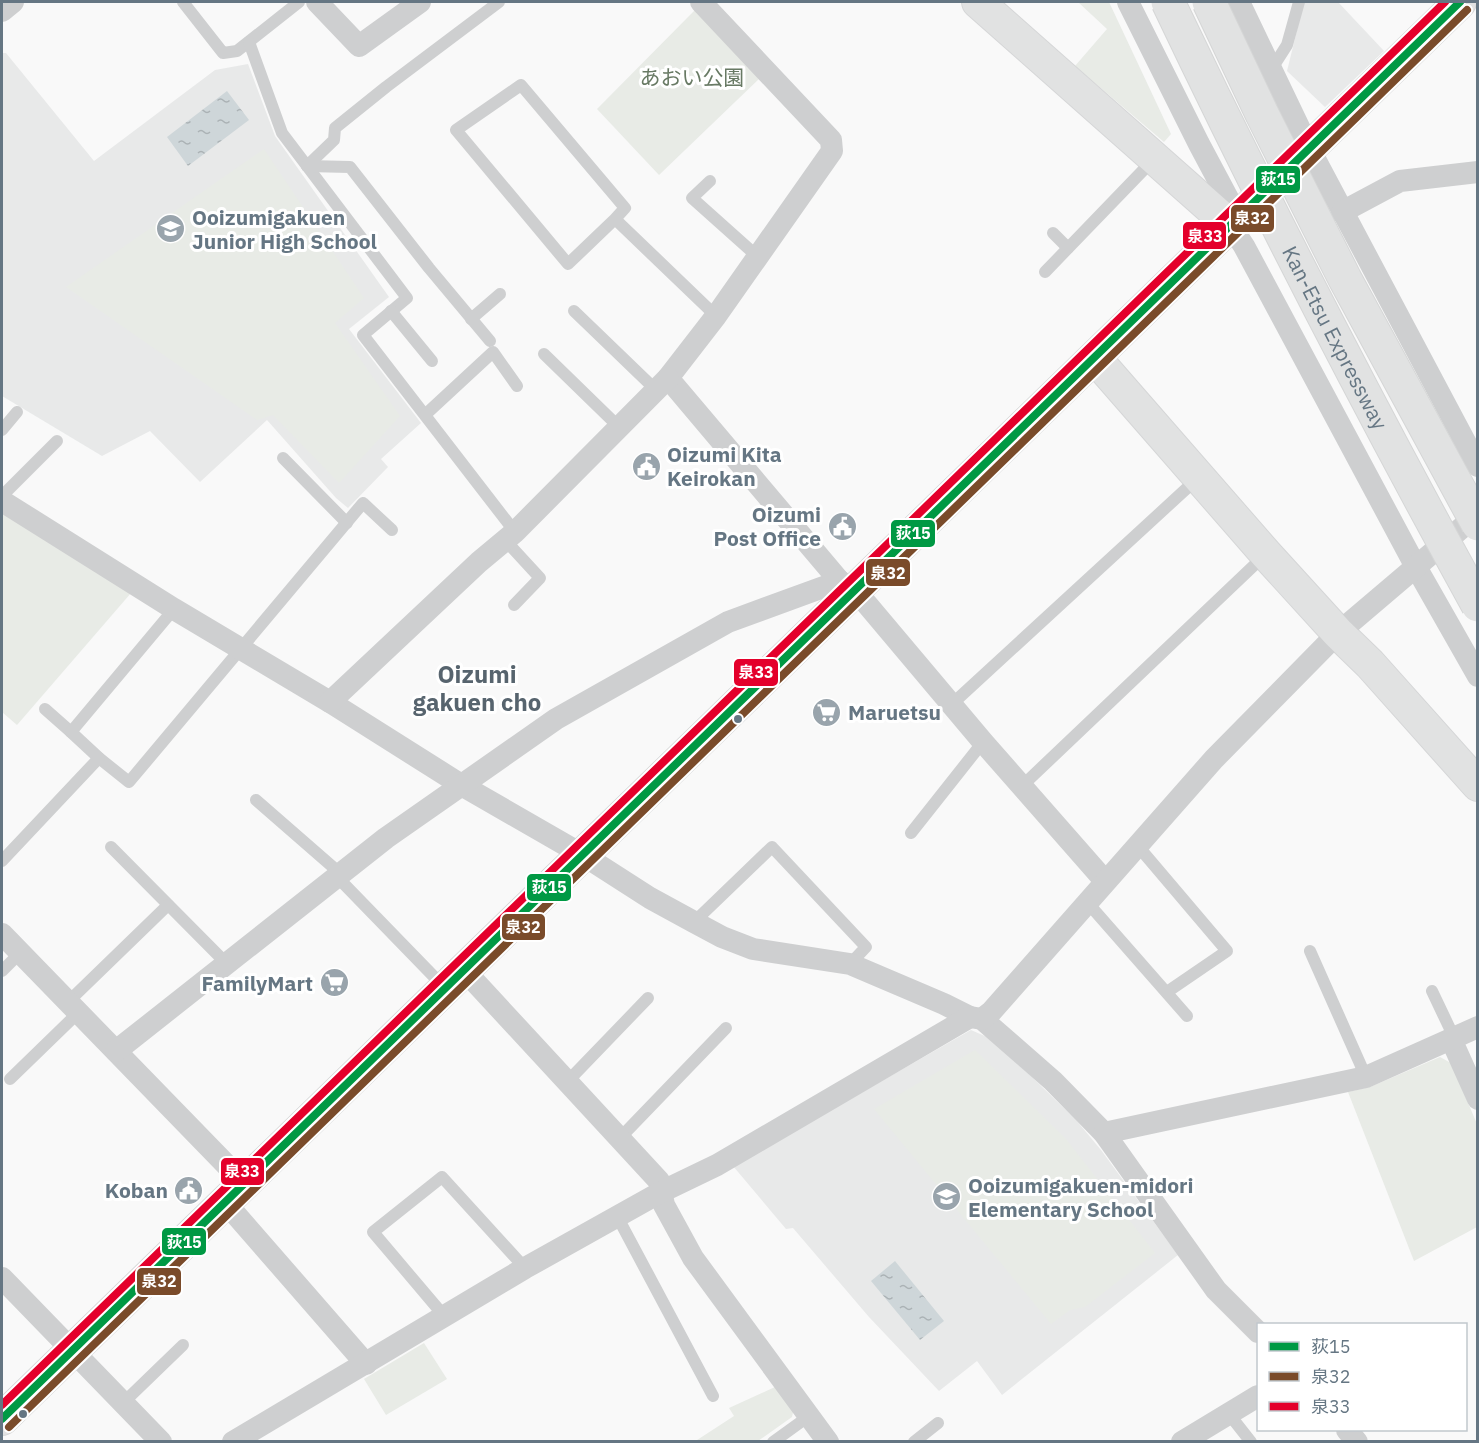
<svg xmlns="http://www.w3.org/2000/svg" width="1479" height="1443" viewBox="0 0 1479 1443" font-family="'IBM Plex Sans','Noto Sans JP',sans-serif">
  <style>
    .built { fill: #e8e9e9 }
    .green { fill: #e8ebe6 }
    .water { fill: url(#water-ripples) }
    .lines { fill: none; stroke-linecap: round; stroke-linejoin: round }
    .secondary-casing { stroke: #d5d6d7; stroke-width: 34 }
    .lane { stroke: #cecfd0; stroke-width: 12 }
    .street { stroke: #cecfd0; stroke-width: 22 }
    .secondary { stroke: #e1e2e2; stroke-width: 32 }
    .highway-bridge-casing { stroke: #d5d6d6; stroke-width: 35; stroke-linecap: butt }
    .highway-bridge { stroke: #e1e2e2; stroke-width: 33 }
    .bus-1-casing { stroke: #fff; stroke-width: 12 }
    .bus-2-casing { stroke: #fff; stroke-width: 12 }
    .bus-3-casing { stroke: #fff; stroke-width: 12 }
    .bus-1 { stroke: #094; stroke-width: 8 }
    .bus-2 { stroke: #7a4b2a; stroke-width: 8 }
    .bus-3 { stroke: #e4002b; stroke-width: 8 }
    .bus-dot { fill: #657683; stroke: #fff; stroke-width: 2 }
    .labels { text-anchor: middle; dominant-baseline: central; stroke-width: 6; stroke-linejoin: round; paint-order: stroke }
    .park-label { font-size: 21px; fill: #687a64; stroke: #fff }
    .poi-label { font-size: 21px; font-weight: bold; fill: #657683; stroke: #fff; text-anchor: start }
    .street-label { font-size: 21px; fill: #657683; stroke: #fff }
    .quarter-label { font-size: 24px; font-weight: bold; fill: #57646e; stroke: #fff }
    .line-badge { stroke: #fff; stroke-width: 2 }
    .badge-label { font-size: 16px; text-anchor: middle; font-weight: bold; fill: #fff }
  </style>
  <defs>
    <pattern id="water-ripples" width="26" height="14" patternUnits="userSpaceOnUse" patternTransform="scale(1.5)"><rect width="26" height="14" fill="#ced6d9"/><path d="M2 4q2-2 4 0t4 0M15 11q2-2 4 0t4 0" fill="none" stroke="#abb2b5"/></pattern>
  </defs>
  <rect width="100%" height="100%" fill="#f9f9f9"/>
  <g class="built">
    <path d="M1304,2H1338L1384,51L1325,107L1287,71Z"/>
    <path d="M2,53H6L94,161L215,70L248,64L275,136L389,297L349,329L421,423L381,459L388,467L348,508L336,498L267,420L200,482L150,431L102,456L2,396Z"/>
    <path d="M971,1030L987,1037L1031,1076L1076,1120L1101,1150L1178,1255L1002,1395L977,1361L939,1391L869,1317L793,1228L786,1229L733,1166Z"/>
  </g>
  <g class="green">
    <path d="M1078,2H1109L1171,134L1164,142L1075,66L1107,29Z"/>
    <path d="M695,10L761,77L659,175L597,109Z"/>
    <path d="M264,149L364,298L335,323L400,416L339,483L273,415L257,420L66,287Z"/>
    <path d="M2,513L131,593L17,725L2,712Z"/>
    <path d="M975,1050L1066,1139L1155,1253L1085,1307L1070,1310L1051,1324L874,1109Z"/>
    <path d="M1440,1057L1451,1063L1477,1124V1227L1414,1261L1348,1092L1370,1087Z"/>
    <path d="M424,1343L447,1379L386,1415L364,1379Z"/>
    <path d="M777,1386L794,1408L792,1417L758,1441L694,1442L734,1416L729,1408Z"/>
  </g>
  <g class="water">
    <path d="M227,91L249,120L188,166L167,137Z"/>
    <path d="M895,1261L944,1321L920,1340L871,1281Z"/>
  </g>
  <g class="lines">
    <defs>
      <g id="secondary">
        <path d="M978,2L1230,225"/>
        <path d="M1095,358L1266,554L1338,633L1370,664L1478,785"/>
        <path d="M2,1419L1460,2"/>
      </g>
    </defs>
    <use href="#secondary" class="secondary-casing"/>
    <g class="lane">
      <path d="M183,2L223,53L237,51L299,2"/>
      <path d="M249,42L282,133L407,298L363,335L515,532"/>
      <path d="M1271,70L1287,45L1299,2"/>
      <path d="M307,166L350,167L429,268L490,341"/>
      <path d="M307,166L334,140L335,128L386,87L499,2"/>
      <path d="M710,181L692,198L758,257"/>
      <path d="M615,219L625,208L521,85L456,130L568,264L615,219L716,316"/>
      <path d="M1053,233L1068,248"/>
      <path d="M1045,272L1155,158"/>
      <path d="M391,311L432,361"/>
      <path d="M574,311L656,390"/>
      <path d="M471,319L500,294"/>
      <path d="M544,354L620,428"/>
      <path d="M426,414L493,352L517,386"/>
      <path d="M2,430L17,412"/>
      <path d="M283,458L347,523"/>
      <path d="M2,496L57,441"/>
      <path d="M505,540L540,578L514,605"/>
      <path d="M951,705L1198,478"/>
      <path d="M45,709L71,732"/>
      <path d="M99,758L129,782L363,503L392,530"/>
      <path d="M1021,787L1266,554"/>
      <path d="M256,800L334,868L343,883L444,987"/>
      <path d="M911,833L983,742"/>
      <path d="M1137,845L1227,951L1167,992"/>
      <path d="M111,847L227,964"/>
      <path d="M2,861L99,758L71,732L174,609"/>
      <path d="M1087,902L1187,1016"/>
      <path d="M694,922L772,847L866,947L850,964"/>
      <path d="M1310,951L1366,1077"/>
      <path d="M2,971L20,953"/>
      <path d="M1432,991L1451,1031V1039"/>
      <path d="M68,1002L168,905"/>
      <path d="M10,1079L78,1013"/>
      <path d="M568,1081L648,998"/>
      <path d="M620,1138L726,1028"/>
      <path d="M617,1216L713,1396"/>
      <path d="M445,1317L373,1232L442,1177L525,1268"/>
      <path d="M123,1403L183,1345"/>
      <path d="M1229,1414L1251,1442"/>
      <path d="M773,1442L809,1416"/>
      <path d="M914,1442L938,1423"/>
    </g>
    <g class="street">
      <path d="M317,2L359,46L420,2"/>
      <path d="M701,2L831,140L832,151L716,316L668,378L848,591"/>
      <path d="M1128,2L1199,144L1232,206L1230,225L1244,246L1416,567L1478,676"/>
      <path d="M1239,2L1309,148L1478,466"/>
      <path d="M2,11L13,2"/>
      <path d="M1342,212L1400,181L1478,172"/>
      <path d="M2,501L174,609L330,702L463,786L583,855L650,898L694,922L722,937L753,949L850,964L944,1004L970,1017L982,1019L1053,1081L1104,1133L1216,1290L1258,1332"/>
      <path d="M855,590L983,742L1105,881"/>
      <path d="M330,702L479,562L515,532L668,378"/>
      <path d="M2,934L244,1183"/>
      <path d="M464,970L659,1181L664,1205L693,1258L828,1442"/>
      <path d="M982,1019L991,1012L1214,759L1338,633L1478,514"/>
      <path d="M1451,1039L1478,1099"/>
      <path d="M116,1051L386,838L556,719L728,622L840,581"/>
      <path d="M1104,1133L1366,1077L1478,1027"/>
      <path d="M224,1201L366,1364"/>
      <path d="M2,1278L161,1442"/>
      <path d="M1347,1430L1357,1442"/>
      <path d="M233,1442L525,1268L661,1192L717,1165L970,1017"/>
      <path d="M1182,1442L1258,1396"/>
    </g>
    <use href="#secondary" class="secondary"/>
    <defs>
      <g id="highway-bridge">
        <path id="s1" d="M1168,2C1265,206 1369,407 1478,605"/>
        <path d="M1209,2L1262,114L1345,279L1478,524"/>
      </g>
    </defs>
    <use href="#highway-bridge" class="highway-bridge-casing"/>
    <use href="#highway-bridge" class="highway-bridge"/>
    <defs>
      <path id="bus-1" d="M2,1419L1460,2"/>
      <path id="bus-2" d="M9,1427L1467,10"/>
      <path id="bus-3" d="M2,1405L1445,2"/>
    </defs>
    <use href="#bus-1" class="bus-1-casing"/>
    <use href="#bus-2" class="bus-2-casing"/>
    <use href="#bus-3" class="bus-3-casing"/>
    <use href="#bus-1" class="bus-1"/>
    <use href="#bus-2" class="bus-2"/>
    <use href="#bus-3" class="bus-3"/>
  </g>
  <defs>
    <symbol id="school-disc" viewBox="-11 -11 22 22"><circle r="9.5" fill="#99a4ac" stroke="#fff"/><path d="M0-5L7-2L0 1L-7-2ZM-4 1L0 2.5L4 1V4Q0 6-4 4Z" fill="#fff"/></symbol>
    <symbol id="civic-disc" viewBox="-11 -11 22 22"><circle r="9.5" fill="#99a4ac" stroke="#fff"/><path d="M-.6-6.5H3V-4.5H.6V-3L4-1V1h2V6H-6V1h2V-1L-.6-3ZM-1.2 2.5V6h2.4V2.5Z" fill="#fff"/></symbol>
    <symbol id="supermarket-disc" viewBox="-11 -11 22 22"><circle r="9.5" fill="#99a4ac" stroke="#fff"/><path d="M-6-5.5h2.5l.6 2H6L4.5 2H-2.5L-4.4-4H-6ZM-1.5 3.2a1.3 1.3 0 1 0 .1 0ZM3 3.2a1.3 1.3 0 1 0 .1 0Z" fill="#fff"/></symbol>
  </defs>
  <g fill-rule="evenodd">
    <use href="#school-disc" x="154" y="212" width="33" height="33"/>
    <use href="#civic-disc" x="630" y="450" width="33" height="33"/>
    <use href="#civic-disc" x="826" y="510" width="33" height="33"/>
    <use href="#supermarket-disc" x="810" y="696" width="33" height="33"/>
    <use href="#supermarket-disc" x="318" y="966" width="33" height="33"/>
    <use href="#civic-disc" x="172" y="1174" width="33" height="33"/>
    <use href="#school-disc" x="930" y="1180" width="33" height="33"/>
  </g>
  <g class="bus-dot">
    <circle cx="738" cy="719" r="5"/>
    <circle cx="23" cy="1414" r="5"/>
  </g>
  <g class="labels">
    <g class="park-label">
      <text x="692" y="77">あおい公園</text>
    </g>
    <g class="poi-label">
      <text x="192" y="217">Ooizumigakuen<tspan x="192" dy="24">Junior High School</tspan></text>
      <text x="667" y="454">Oizumi Kita<tspan x="667" dy="24">Keirokan</tspan></text>
      <text x="821" y="514" text-anchor="end">Oizumi<tspan x="821" dy="24">Post Office</tspan></text>
      <text x="848" y="712">Maruetsu</text>
      <text x="313" y="983" text-anchor="end">FamilyMart</text>
      <text x="968" y="1185">Ooizumigakuen-midori<tspan x="968" dy="24">Elementary School</tspan></text>
      <text x="168" y="1190" text-anchor="end">Koban</text>
    </g>
    <g class="street-label">
      <text stroke="none"><textPath href="#s1" startOffset="375">Kan-Etsu Expressway</textPath></text>
    </g>
    <g class="quarter-label">
      <text x="477" y="674">Oizumi<tspan x="477" dy="28">gakuen cho</tspan></text>
    </g>
  </g>
  <g class="line-badge">
    <rect x="1255" y="165" width="46" height="29" rx="6" fill="#094"/>
    <rect x="1230" y="204" width="45" height="29" rx="6" fill="#7a4b2a"/>
    <rect x="1182" y="221" width="45" height="29" rx="6" fill="#e4002b"/>
    <rect x="890" y="519" width="46" height="29" rx="6" fill="#094"/>
    <rect x="865" y="558" width="46" height="29" rx="6" fill="#7a4b2a"/>
    <rect x="733" y="658" width="46" height="29" rx="6" fill="#e4002b"/>
    <rect x="526" y="873" width="46" height="29" rx="6" fill="#094"/>
    <rect x="501" y="913" width="45" height="28" rx="6" fill="#7a4b2a"/>
    <rect x="220" y="1157" width="45" height="29" rx="6" fill="#e4002b"/>
    <rect x="161" y="1227" width="46" height="29" rx="6" fill="#094"/>
    <rect x="136" y="1267" width="46" height="29" rx="6" fill="#7a4b2a"/>
  </g>
  <g class="badge-label">
    <text x="1278" y="185">荻15</text>
    <text x="1252" y="224">泉32</text>
    <text x="1205" y="242">泉33</text>
    <text x="913" y="539">荻15</text>
    <text x="888" y="579">泉32</text>
    <text x="756" y="678">泉33</text>
    <text x="549" y="893">荻15</text>
    <text x="523" y="933">泉32</text>
    <text x="242" y="1177">泉33</text>
    <text x="184" y="1248">荻15</text>
    <text x="159" y="1287">泉32</text>
  </g>
  <rect width="1479" height="1443" fill="none" stroke="#657683" stroke-width="6"/>
  <rect x="1257" y="1323" width="210" height="108" fill="#ffffff" stroke="#c1c8cd" stroke-width="1.5"/>
  <rect x="1269" y="1342" width="30" height="9" fill="#009944" stroke="#c1c8cd" stroke-width="1.5"/>
  <text x="1311" y="1353" font-size="18" fill="#657683">荻15</text>
  <rect x="1269" y="1372" width="30" height="9" fill="#7a4b2a" stroke="#c1c8cd" stroke-width="1.5"/>
  <text x="1311" y="1383" font-size="18" fill="#657683">泉32</text>
  <rect x="1269" y="1402" width="30" height="9" fill="#e4002b" stroke="#c1c8cd" stroke-width="1.5"/>
  <text x="1311" y="1413" font-size="18" fill="#657683">泉33</text>
</svg>
